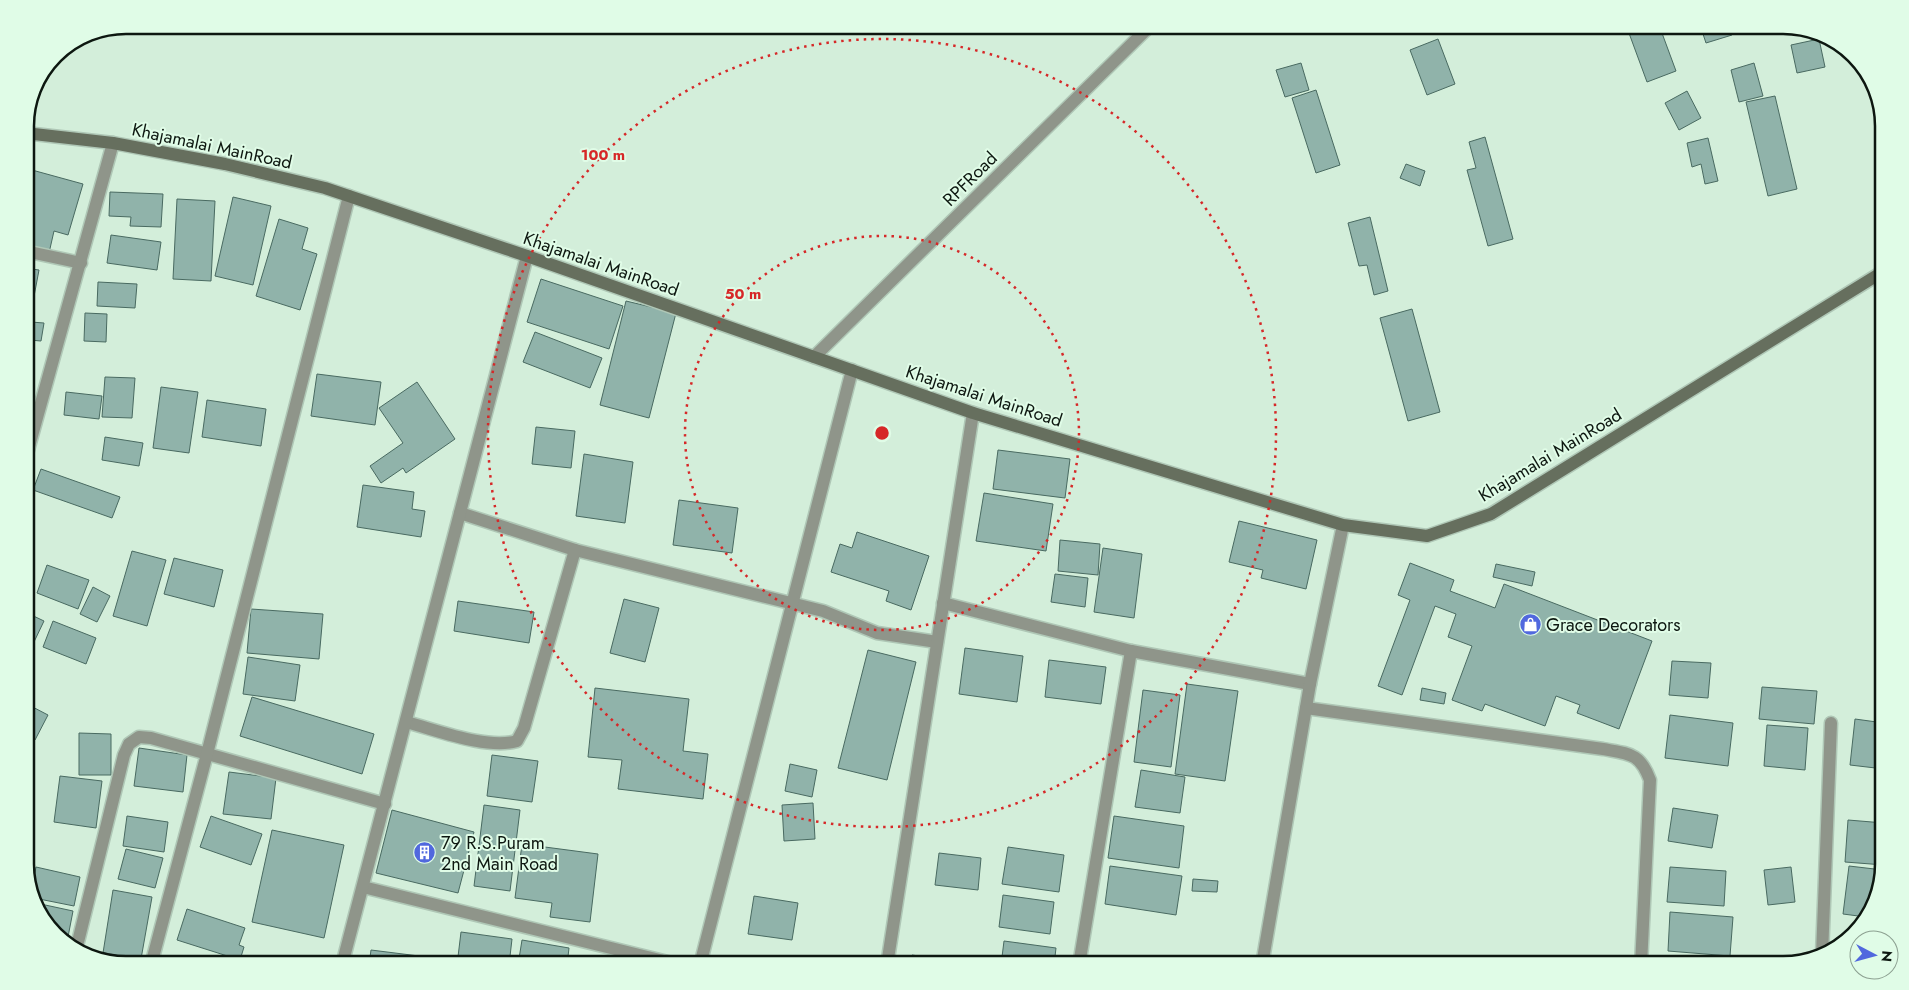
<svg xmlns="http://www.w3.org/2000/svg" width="1909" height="990" viewBox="0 0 1909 990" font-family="Jost,sans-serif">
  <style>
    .building { fill: #90b3aa; stroke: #496a61 }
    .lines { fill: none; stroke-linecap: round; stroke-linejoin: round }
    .minor-casing { stroke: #afc7b6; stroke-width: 15 }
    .tertiary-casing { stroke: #afc7b6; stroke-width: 15 }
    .secondary-casing { stroke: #afc7b6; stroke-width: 15 }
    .minor { stroke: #8f958a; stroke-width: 12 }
    .tertiary { stroke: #8f958a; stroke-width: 12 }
    .secondary { stroke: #666f5e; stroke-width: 12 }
    .ring { fill: none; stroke: #d62828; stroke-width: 2.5; stroke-dasharray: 2.5 5 }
    .labels { text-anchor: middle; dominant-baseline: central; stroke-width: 4; stroke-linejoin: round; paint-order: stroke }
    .street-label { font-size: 18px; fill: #0d1710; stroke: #e0fce7 }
    .poi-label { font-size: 18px; fill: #0d1710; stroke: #e0fce7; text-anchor: start }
    .rim { fill: none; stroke: #0d1710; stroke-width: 2.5 }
    .centre { fill: #d62828; stroke: #e0fce7; stroke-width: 2.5 }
    .ring-label { font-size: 15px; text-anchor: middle; font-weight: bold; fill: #d62828; stroke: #e0fce7; stroke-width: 4; stroke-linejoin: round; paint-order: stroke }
  </style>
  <rect width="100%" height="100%" fill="#d3eeda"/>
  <g class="building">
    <path d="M1626,25H1659L1676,71L1647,82Z"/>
    <path d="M1700,25H1729L1732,35L1706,43Z"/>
    <path d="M1438,39L1455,84L1427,95L1410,50Z"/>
    <path d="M1819,39L1825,67L1797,73L1791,45Z"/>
    <path d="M1301,63L1309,90L1285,97L1276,70Z"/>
    <path d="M1754,63L1763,96L1739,102L1731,70Z"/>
    <path d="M1316,90L1340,165L1316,173L1292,98Z"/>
    <path d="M1687,91L1701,118L1679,130L1665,103Z"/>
    <path d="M1775,96L1797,189L1768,196L1746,102Z"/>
    <path d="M1485,137L1513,239L1488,246L1467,170L1476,168L1469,142Z"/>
    <path d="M1708,138L1718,181L1705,184L1701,164L1692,167L1687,143Z"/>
    <path d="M1406,164L1425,171L1420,186L1400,178Z"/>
    <path d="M32,170L83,184L68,235L54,231L49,253L25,246V194Z"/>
    <path d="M110,192L163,194L161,227L130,226L131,217L109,216Z"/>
    <path d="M233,197L271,206L253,285L215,276Z"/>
    <path d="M177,199L215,201L211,281L173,279Z"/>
    <path d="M1370,217L1388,291L1374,295L1367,265L1359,266L1348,223Z"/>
    <path d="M279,219L308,228L302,249L317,254L300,310L256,296Z"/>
    <path d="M111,235L161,242L157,270L107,263Z"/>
    <path d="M25,268L39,270L32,307L25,306Z"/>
    <path d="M541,279L623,306L609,349L527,322Z"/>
    <path d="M98,282L137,284L135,308L97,306Z"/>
    <path d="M626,301L676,313L649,418L600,405Z"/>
    <path d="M1412,309L1440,412L1408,421L1380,318Z"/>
    <path d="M85,313L107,314L106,342L84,341Z"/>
    <path d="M31,322L44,323L41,341L29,340Z"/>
    <path d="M535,332L602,358L590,388L523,362Z"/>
    <path d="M25,347L32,348L29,376L25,375Z"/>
    <path d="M317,374L381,382L375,425L311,416Z"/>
    <path d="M105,377L135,378L132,418L102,417Z"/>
    <path d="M417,382L455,439L406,473L403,468L381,483L370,466L403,443L379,408Z"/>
    <path d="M161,387L198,392L189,453L153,448Z"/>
    <path d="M66,392L102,396L99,419L64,415Z"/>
    <path d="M207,400L266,409L261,446L202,437Z"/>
    <path d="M536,427L575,431L571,468L532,464Z"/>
    <path d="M105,437L143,443L139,466L102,460Z"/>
    <path d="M998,450L1070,459L1065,498L993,489Z"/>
    <path d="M584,454L633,462L625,523L576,516Z"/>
    <path d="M41,469L120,497L112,518L33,490Z"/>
    <path d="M363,485L414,492L412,509L425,511L421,537L357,527Z"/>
    <path d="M984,493L1053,504L1046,551L976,541Z"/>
    <path d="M679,500L738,508L732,553L673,545Z"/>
    <path d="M1239,521L1317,540L1306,589L1261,578L1263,570L1229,562Z"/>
    <path d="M857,532L929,556L911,610L886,601L889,591L831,572L840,544L852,548Z"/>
    <path d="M1060,540L1100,544L1098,575L1058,571Z"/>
    <path d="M1103,548L1142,554L1134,618L1094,612Z"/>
    <path d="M132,551L166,560L147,626L113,616Z"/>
    <path d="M174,558L223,570L214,607L164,594Z"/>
    <path d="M1410,563L1454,580L1450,591L1495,608L1504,584L1652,641L1619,729L1577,713L1580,705L1556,696L1545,726L1485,704L1482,711L1452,700L1472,646L1448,637L1456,614L1435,606L1402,695L1378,686L1410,600L1398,595Z"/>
    <path d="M1496,564L1535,572L1532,586L1493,577Z"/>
    <path d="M47,565L89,580L78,609L37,593Z"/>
    <path d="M1055,574L1088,578L1085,607L1051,602Z"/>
    <path d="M93,587L110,596L97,622L80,614Z"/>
    <path d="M624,599L659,608L645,662L610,653Z"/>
    <path d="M458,601L534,612L529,643L454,631Z"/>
    <path d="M251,609L323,614L319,659L247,653Z"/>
    <path d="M25,612L44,621L33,644L25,640Z"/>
    <path d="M53,621L96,638L86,664L43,647Z"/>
    <path d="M965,648L1023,656L1017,702L959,694Z"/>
    <path d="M868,650L916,662L887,780L838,768Z"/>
    <path d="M248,657L300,665L295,701L243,694Z"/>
    <path d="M1049,660L1106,667L1101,704L1045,697Z"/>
    <path d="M1672,661L1711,663L1708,698L1669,695Z"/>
    <path d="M1187,684L1238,691L1225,781L1175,774Z"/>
    <path d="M1762,687L1817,691L1814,724L1759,719Z"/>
    <path d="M595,688L689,699L683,751L708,754L703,799L618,789L622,760L588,757Z"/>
    <path d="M1422,688L1446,693L1444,704L1420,700Z"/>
    <path d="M1143,690L1180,695L1171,767L1134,762Z"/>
    <path d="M252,697L374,734L362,774L240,736Z"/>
    <path d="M25,703L48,715L35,740L25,735Z"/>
    <path d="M1670,715L1733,723L1728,766L1665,758Z"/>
    <path d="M1855,719L1884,723V769L1850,765Z"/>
    <path d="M1767,725L1808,728L1805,770L1764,766Z"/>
    <path d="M79,733L111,734V775H79Z"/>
    <path d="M139,748L187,755L183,792L134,786Z"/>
    <path d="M492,755L538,761L532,802L487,796Z"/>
    <path d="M790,764L817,770L812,797L785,791Z"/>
    <path d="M1141,770L1185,777L1180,813L1135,807Z"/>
    <path d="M229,772L276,778L271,819L223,814Z"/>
    <path d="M60,776L102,781L96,828L54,822Z"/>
    <path d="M813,803L815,839L784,841L782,805Z"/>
    <path d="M484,805L520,810L510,891L474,886Z"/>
    <path d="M1673,808L1718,815L1712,848L1668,841Z"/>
    <path d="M392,810L474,832L458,893L376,873Z"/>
    <path d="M127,816L168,822L164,852L123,846Z"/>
    <path d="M211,816L262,834L251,865L200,847Z"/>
    <path d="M1114,816L1184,826L1179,868L1108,858Z"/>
    <path d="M1848,820L1884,823V865L1845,862Z"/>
    <path d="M272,830L344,845L324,938L252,922Z"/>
    <path d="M522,844L598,854L590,922L550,917L552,903L515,898Z"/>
    <path d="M1008,847L1064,855L1059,892L1002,884Z"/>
    <path d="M126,849L163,858L155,888L118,879Z"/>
    <path d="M939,853L981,858L978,890L935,885Z"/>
    <path d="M1110,866L1182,876L1176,915L1105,904Z"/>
    <path d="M1849,866L1883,870L1873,909L1866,917L1843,914Z"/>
    <path d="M36,867L80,877L74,906L34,898L32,889Z"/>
    <path d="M1670,867L1726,871L1724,906L1667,902Z"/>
    <path d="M1791,867L1795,902L1768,905L1764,870Z"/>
    <path d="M1193,879L1218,881L1217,892L1192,891Z"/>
    <path d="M113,890L152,897L141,959L103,953Z"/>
    <path d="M1003,895L1054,902L1050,934L999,927Z"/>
    <path d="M754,896L798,903L792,940L748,934Z"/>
    <path d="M36,903L73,911L67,942L42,920Z"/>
    <path d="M187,909L245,928L239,945L244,947L240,960L177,940Z"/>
    <path d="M1670,912L1733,917L1730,956L1668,951Z"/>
    <path d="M461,932L512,939L509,965H457Z"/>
    <path d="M522,940L569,948L567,965H518Z"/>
    <path d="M1004,941L1056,948L1054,965H1001Z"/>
    <path d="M371,950L427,957L426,965H369Z"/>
    <path d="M912,955L960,962V965H910Z"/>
    <path d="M740,959L773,965H739Z"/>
    <path d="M1666,961L1704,965H1665Z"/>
  </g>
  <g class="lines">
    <defs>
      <g id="minor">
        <path d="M25,251L81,263"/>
        <path d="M814,357L1151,25"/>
        <path d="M25,461L113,143"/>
        <path d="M460,513L575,550L823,611L877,633L937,642"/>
        <path d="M943,603L1131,651L1310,684"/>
        <path d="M1306,708L1603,749C1630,754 1640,753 1650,780L1641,965"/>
        <path d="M406,722C437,730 487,750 517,741L524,728L575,550"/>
        <path d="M363,887L680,965"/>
        <path d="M76,950L124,755L129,744L139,737L151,738L385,804"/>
        <path d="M1822,955L1831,723"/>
        <path d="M151,965L207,754L349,196"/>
        <path d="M1079,965L1131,651"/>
      </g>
      <g id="tertiary">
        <path d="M342,965L527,256"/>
        <path d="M700,965L852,370"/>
        <path d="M887,965L973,413"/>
        <path d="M1262,965L1310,684L1343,525"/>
      </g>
      <path id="secondary" d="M25,133L113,143L225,164L325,188L527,256L973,413L1343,525L1427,536L1491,514L1884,271"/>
    </defs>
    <use href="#minor" class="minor-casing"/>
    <use href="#tertiary" class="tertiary-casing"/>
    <use href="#secondary" class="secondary-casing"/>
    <use href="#minor" class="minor"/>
    <use href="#tertiary" class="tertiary"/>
    <use href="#secondary" class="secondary"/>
  </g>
  <g class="ring">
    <circle cx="882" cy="433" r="197"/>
    <circle cx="882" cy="433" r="394"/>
  </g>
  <defs>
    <symbol id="shop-disc" viewBox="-11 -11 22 22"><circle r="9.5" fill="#5168de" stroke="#e0fce7"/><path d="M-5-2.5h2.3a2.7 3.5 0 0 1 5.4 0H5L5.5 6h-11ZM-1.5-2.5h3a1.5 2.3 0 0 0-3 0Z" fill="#fff"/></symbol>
    <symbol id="building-disc" viewBox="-11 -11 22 22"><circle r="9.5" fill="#5168de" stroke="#e0fce7"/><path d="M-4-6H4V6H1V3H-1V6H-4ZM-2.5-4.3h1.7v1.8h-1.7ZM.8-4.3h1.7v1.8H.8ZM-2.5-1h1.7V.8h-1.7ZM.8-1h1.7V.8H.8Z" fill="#fff"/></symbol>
  </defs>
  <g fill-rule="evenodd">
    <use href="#shop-disc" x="1518" y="612" width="25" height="25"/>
    <use href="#building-disc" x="412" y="840" width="25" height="25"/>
  </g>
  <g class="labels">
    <g class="street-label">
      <text transform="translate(212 146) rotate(12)">Khajamalai MainRoad</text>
      <text transform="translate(970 179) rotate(-45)">RPFRoad</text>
      <text transform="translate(601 264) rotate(19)">Khajamalai MainRoad</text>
      <text transform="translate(984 396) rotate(18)">Khajamalai MainRoad</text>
      <text transform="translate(1550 455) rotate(-31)">Khajamalai MainRoad</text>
    </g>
    <g class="poi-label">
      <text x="1546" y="625">Grace Decorators</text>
      <text x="441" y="843">79 R.S.Puram<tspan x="441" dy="21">2nd Main Road</tspan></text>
    </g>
  </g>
  <path d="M0 0H1909V990H0ZM126 34H1783A92 92 0 0 1 1875 126V864A92 92 0 0 1 1783 956H126A92 92 0 0 1 34 864V126A92 92 0 0 1 126 34Z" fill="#e0fce7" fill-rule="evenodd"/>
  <path class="rim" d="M126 34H1783A92 92 0 0 1 1875 126V864A92 92 0 0 1 1783 956H126A92 92 0 0 1 34 864V126A92 92 0 0 1 126 34Z"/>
  <circle cx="882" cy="433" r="8" class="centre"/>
  <g class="ring-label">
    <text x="603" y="160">100 m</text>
    <text x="743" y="299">50 m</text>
  </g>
  <g transform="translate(1874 955) rotate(96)"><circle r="24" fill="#e0fce7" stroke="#8ca091"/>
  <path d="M0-4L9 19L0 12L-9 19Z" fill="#5168de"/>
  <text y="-8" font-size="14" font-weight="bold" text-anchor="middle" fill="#0d1710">N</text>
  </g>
</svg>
